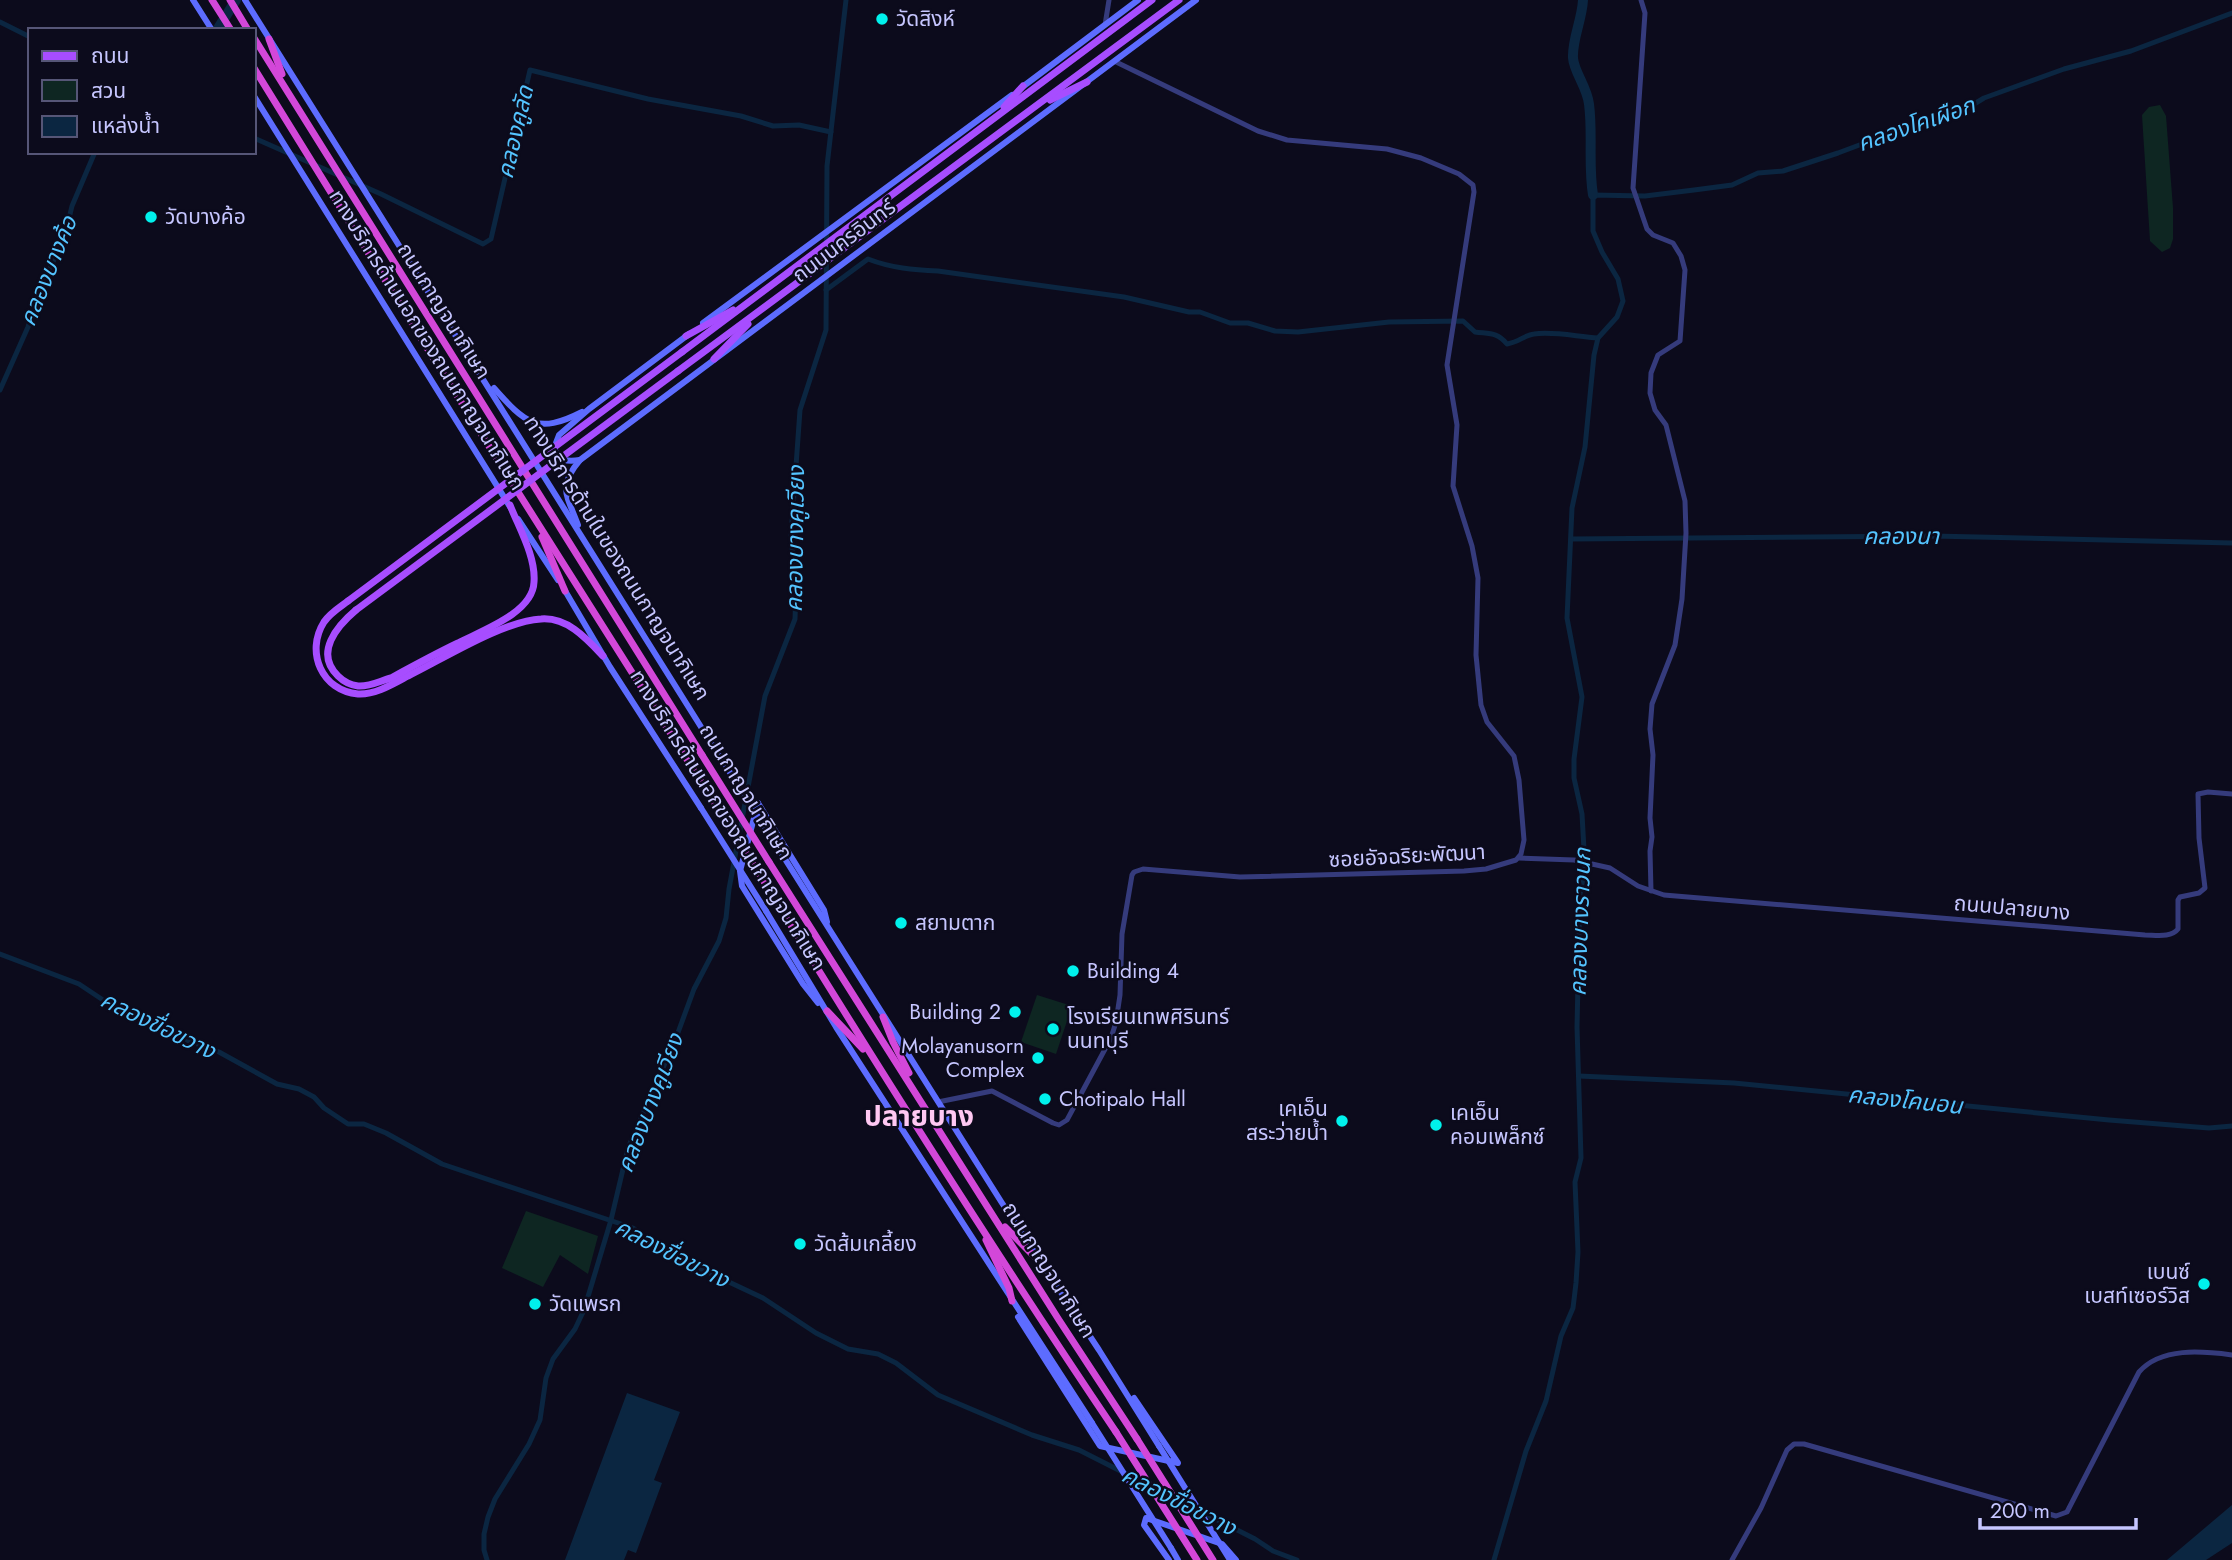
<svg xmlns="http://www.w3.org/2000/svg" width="2232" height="1560" viewBox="0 0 2232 1560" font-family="Jost,'Noto Sans Thai',sans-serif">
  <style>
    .green { fill: #0e2622 }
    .water { fill: #0b2641 }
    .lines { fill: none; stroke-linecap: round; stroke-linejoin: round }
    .canal { stroke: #0b2641; stroke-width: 5 }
    .river { stroke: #0b2641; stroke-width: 10 }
    .tertiary { stroke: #353b7c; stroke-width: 5 }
    .secondary { stroke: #5d6cff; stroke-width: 6 }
    .primary { stroke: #a74dff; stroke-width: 7 }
    .trunk { stroke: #d347d9; stroke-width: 7 }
    .secondary-bridge { stroke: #5d6cff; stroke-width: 6 }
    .primary-bridge { stroke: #a74dff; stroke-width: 7 }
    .trunk-bridge { stroke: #d347d9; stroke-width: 7 }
    .poi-dot { fill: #00f1ec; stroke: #0c0b1c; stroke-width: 2.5 }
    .labels { text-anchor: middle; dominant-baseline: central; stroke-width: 5; stroke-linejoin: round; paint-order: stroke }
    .poi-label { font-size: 21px; fill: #c6c6ff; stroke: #0c0b1c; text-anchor: start }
    .street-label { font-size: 21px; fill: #c6c6ff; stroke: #0c0b1c }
    .water-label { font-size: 23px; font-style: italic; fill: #54c4ff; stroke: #0c0b1c }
    .district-label { font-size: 28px; font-weight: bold; fill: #ffc8f2; stroke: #0c0b1c }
  </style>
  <rect width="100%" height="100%" fill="#0c0b1c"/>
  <g class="green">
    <path d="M2160,105L2166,116L2173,208V239L2170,248L2162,252L2150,241L2142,115L2149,107Z"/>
    <path d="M1037,995L1072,1006L1056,1054L1021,1042Z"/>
    <path d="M526,1211L598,1236L588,1274L560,1255L543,1287L502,1268Z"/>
  </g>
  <g class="water">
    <path d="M627,1393L680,1412L654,1480L662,1483L636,1553L628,1550L624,1560H565Z"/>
    <path d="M2232,1505V1543L2206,1560H2167Z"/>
  </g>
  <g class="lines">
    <g class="canal">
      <path d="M0,22L30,37"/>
      <path d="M254,138L381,194L483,244L491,239L530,70L648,99L741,116L773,126L799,125L831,132"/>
      <path d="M826,290L868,259C891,268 914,270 938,271L1124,297L1189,312H1200L1230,323H1248L1275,331L1298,332L1389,322L1463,321L1475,332C1490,334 1497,332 1507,344C1520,342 1524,335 1534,334C1554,331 1578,337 1598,338"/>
      <path d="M0,390L28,327L38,293L64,239L72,206L95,152"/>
      <path d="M1571,539L1933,536L2232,543"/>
      <path d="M0,954L79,984L112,1006L137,1013L162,1025L189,1041L219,1052L277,1084L299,1089L314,1097L324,1108L348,1124H364L386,1133L442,1164L633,1228L665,1252L763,1298L816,1333L848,1349L878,1354L896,1363L938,1395L1032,1435L1079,1450L1255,1539L1273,1551L1297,1560"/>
      <path d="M1579,1076L1734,1083L2109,1120L2209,1128L2232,1126"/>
      <path d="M487,1560L484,1550V1534L488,1517L495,1499L529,1444L540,1420L546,1378L553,1359L575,1329L584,1310L611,1220L628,1148L676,1038L694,989L719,941L726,918L729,889L765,696L795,619L796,590L791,536L800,410L826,330L827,166L846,0"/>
      <path d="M1494,1560L1526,1451L1546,1401L1561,1336L1573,1308L1576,1283L1578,1252L1575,1182L1581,1158L1577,1027L1580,894L1585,868L1582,814L1574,778V759L1582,697L1567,618L1572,508L1585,447L1594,355L1598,338L1617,317L1623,301L1618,279L1602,252L1593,231V195L1645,196L1694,190L1732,185L1758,173L1783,171L1838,153L1918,123L1966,109L1984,98L2064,69L2131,51L2232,13"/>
    </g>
    <g class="river">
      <path d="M1583,0C1582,20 1572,39 1573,58C1574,72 1587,87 1589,104C1593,134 1588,165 1593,195"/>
      <path d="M217,30L236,0"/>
    </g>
    <g class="tertiary">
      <path d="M1641,0L1645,13L1633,188L1647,229L1653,235L1673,243L1681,256L1685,270L1680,341L1658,355L1651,373L1650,393L1655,410L1666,425L1685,501L1686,533L1682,599L1675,645L1652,704L1650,729L1653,755L1650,818L1652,837L1650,851L1651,891"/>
      <path d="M1105,25L1109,0"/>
      <path d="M1519,858L1574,860L1610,868L1638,886L1664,895L2145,935C2156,935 2171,938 2178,929V900L2180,897L2199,893L2205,888L2199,838L2198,794L2208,792L2232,794"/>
      <path d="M938,1102L992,1091L1053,1123L1059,1125L1067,1120L1111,1038L1116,1022L1120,995L1122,934L1132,875L1134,872L1143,869L1240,877L1464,871L1486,869L1516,860L1521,854L1524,840L1519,780L1514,756L1487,722L1481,705L1476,655L1478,578L1472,546L1453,486L1457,425L1447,365L1474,192L1473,185L1459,174L1421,158L1387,149L1287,140L1258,131L1114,61"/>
      <path d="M1732,1560L1761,1508L1787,1450L1794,1444H1804L2056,1516L2067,1512L2139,1372C2161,1347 2202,1351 2232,1355"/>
    </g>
    <g class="secondary">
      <path d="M193,0L212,30"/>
      <path d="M245,0L713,746"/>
      <path d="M1021,88L1138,0"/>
      <path d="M254,96L512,510"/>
      <path d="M703,323L1012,95"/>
      <path d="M494,388C525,423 537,435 582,412"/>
      <path d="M580,460C567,462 558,461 554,448L559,435L589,409L689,334"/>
      <path d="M518,519L558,580"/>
      <path d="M578,525C567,495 557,487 580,460L1196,0"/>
      <path d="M564,589L610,667L701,808"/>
      <path d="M758,803L740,871L742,886L803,984L818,1003"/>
      <path d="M758,803L824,910L827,922"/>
      <path d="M773,840L1002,1203L1099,1350L1159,1446"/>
      <path d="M766,911L836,1027L1092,1423"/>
      <path d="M1018,1317L1100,1446L1178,1463L1134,1398"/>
      <path d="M1171,1548L1178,1560"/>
      <path d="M1169,1560L1144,1525L1146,1518L1222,1544L1236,1560"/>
    </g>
    <g class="primary">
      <path d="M1050,100L1087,82"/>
      <path d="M1004,107L1023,86"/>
      <path d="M686,336L733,310"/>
      <path d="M682,352L1152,0"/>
      <path d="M714,359L748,324"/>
      <path d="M678,371L1179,0"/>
      <path d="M348,601C340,607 330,613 324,622C305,652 322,691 358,694C375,695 393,684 408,676C443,659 503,621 541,619C567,617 586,638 603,656"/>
      <path d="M356,610C337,626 314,653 338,676C343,681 351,685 358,686C369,687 380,681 391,678C413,666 435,654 458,643C481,631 533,613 534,582C536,557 519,528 510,505"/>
    </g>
    <g class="trunk">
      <path d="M212,0L231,30"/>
      <path d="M230,0L248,30"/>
      <path d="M254,38L702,755"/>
      <path d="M269,39L282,74"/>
      <path d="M254,68L432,356L705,788"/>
      <path d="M542,537L565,591"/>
      <path d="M769,862L1059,1320L1137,1439"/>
      <path d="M763,880C877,1066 994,1251 1116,1432"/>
      <path d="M827,1011L863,1049"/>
      <path d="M883,1017L893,1042L909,1073"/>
      <path d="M1005,1227L1039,1261"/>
      <path d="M986,1240L1009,1288L1012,1301"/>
    </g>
    <g class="secondary-bridge">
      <path d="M713,746L773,840"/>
      <path d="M701,808L766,911"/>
      <path d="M1092,1423L1171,1548"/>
      <path d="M1159,1446L1230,1560"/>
    </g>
    <g class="primary-bridge">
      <path d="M348,601L682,352"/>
      <path d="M356,610L678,371"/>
    </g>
    <g class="trunk-bridge">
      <path d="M702,755L769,862"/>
      <path d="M705,788L763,880"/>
      <path d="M1116,1432L1197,1560"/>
      <path d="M1137,1439L1213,1560"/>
    </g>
  </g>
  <g class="poi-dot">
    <circle cx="882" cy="19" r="7"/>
    <circle cx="151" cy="217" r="7"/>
    <circle cx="901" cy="923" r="7"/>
    <circle cx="1073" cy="971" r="7"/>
    <circle cx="1015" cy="1012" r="7"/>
    <circle cx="1053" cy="1029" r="7"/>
    <circle cx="1038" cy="1058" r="7"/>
    <circle cx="1045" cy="1099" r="7"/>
    <circle cx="1342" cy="1121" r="7"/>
    <circle cx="1436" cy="1125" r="7"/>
    <circle cx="800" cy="1244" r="7"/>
    <circle cx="2204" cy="1284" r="7"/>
    <circle cx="535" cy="1304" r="7"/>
  </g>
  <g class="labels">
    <g class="poi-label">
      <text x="896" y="19">วัดสิงห์</text>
      <text x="165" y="217">วัดบางค้อ</text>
      <text x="915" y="923">สยามตาก</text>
      <text x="1087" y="971">Building 4</text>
      <text x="1001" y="1012" text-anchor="end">Building 2</text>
      <text x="1067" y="1017">โรงเรียนเทพศิรินทร์<tspan x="1067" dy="24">นนทบุรี</tspan></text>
      <text x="1024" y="1046" text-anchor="end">Molayanusorn<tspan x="1024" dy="24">Complex</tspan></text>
      <text x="1059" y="1099">Chotipalo Hall</text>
      <text x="1328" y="1109" text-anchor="end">เคเอ็น<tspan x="1328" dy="24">สระว่ายน้ำ</tspan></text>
      <text x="1450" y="1113">เคเอ็น<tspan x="1450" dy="24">คอมเพล็กซ์</tspan></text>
      <text x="814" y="1244">วัดส้มเกลี้ยง</text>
      <text x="2190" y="1272" text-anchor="end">เบนซ์<tspan x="2190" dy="24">เบสท์เซอร์วิส</tspan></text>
      <text x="549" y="1304">วัดแพรก</text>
    </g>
    <g class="street-label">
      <text transform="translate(844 241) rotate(-37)">ถนนนครอินทร์</text>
      <text transform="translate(444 311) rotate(58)">ถนนกาญจนาภิเษก</text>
      <text transform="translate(427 340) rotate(58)">ทางบริการด้านนอกของถนนกาญจนาภิเษก</text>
      <text transform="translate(617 558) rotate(58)">ทางบริการด้านในของถนนกาญจนาภิเษก</text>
      <text transform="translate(746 792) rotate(58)">ถนนกาญจนาภิเษก</text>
      <text transform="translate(728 820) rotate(58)">ทางบริการด้านนอกของถนนกาญจนาภิเษก</text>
      <text transform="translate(1407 856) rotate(-3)">ซอยอัจฉริยะพัฒนา</text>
      <text transform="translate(2012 908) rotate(5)">ถนนปลายบาง</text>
      <text transform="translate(1049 1270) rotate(58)">ถนนกาญจนาภิเษก</text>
    </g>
    <g class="water-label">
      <text transform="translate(1916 124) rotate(-19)">คลองโคเผือก</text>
      <text transform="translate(515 132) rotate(-77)">คลองคูลัด</text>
      <text transform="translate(48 271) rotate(-68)">คลองบางค้อ</text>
      <text x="1901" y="536">คลองนา</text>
      <text transform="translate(795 539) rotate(-89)">คลองบางคูเวียง</text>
      <text transform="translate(1580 922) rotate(-88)">คลองบางราวนก</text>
      <text transform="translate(158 1025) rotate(26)">คลองขื่อขวาง</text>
      <text transform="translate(1905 1100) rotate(6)">คลองโคนอน</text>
      <text transform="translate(650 1103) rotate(-69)">คลองบางคูเวียง</text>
      <text transform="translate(672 1253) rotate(27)">คลองขื่อขวาง</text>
      <text transform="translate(1179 1501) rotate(27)">คลองขื่อขวาง</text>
    </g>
    <g class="district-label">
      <text x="919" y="1116">ปลายบาง</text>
    </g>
  </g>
  <rect x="28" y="28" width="228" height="126" fill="#0c0b1c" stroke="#565677" stroke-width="2"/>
  <rect x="42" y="51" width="35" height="10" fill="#a74dff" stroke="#565677" stroke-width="2"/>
  <text x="91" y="63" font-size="21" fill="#c6c6ff">ถนน</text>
  <rect x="42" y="80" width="35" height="21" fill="#0e2622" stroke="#565677" stroke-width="2"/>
  <text x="91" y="98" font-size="21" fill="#c6c6ff">สวน</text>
  <rect x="42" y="116" width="35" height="21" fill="#0b2641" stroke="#565677" stroke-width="2"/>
  <text x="91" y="133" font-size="21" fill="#c6c6ff">แหล่งน้ำ</text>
  <path d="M1980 1518v10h156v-10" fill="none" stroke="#c6c6ff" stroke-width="3.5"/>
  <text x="1990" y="1518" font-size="21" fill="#c6c6ff" stroke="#0c0b1c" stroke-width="5" paint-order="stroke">200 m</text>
</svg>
